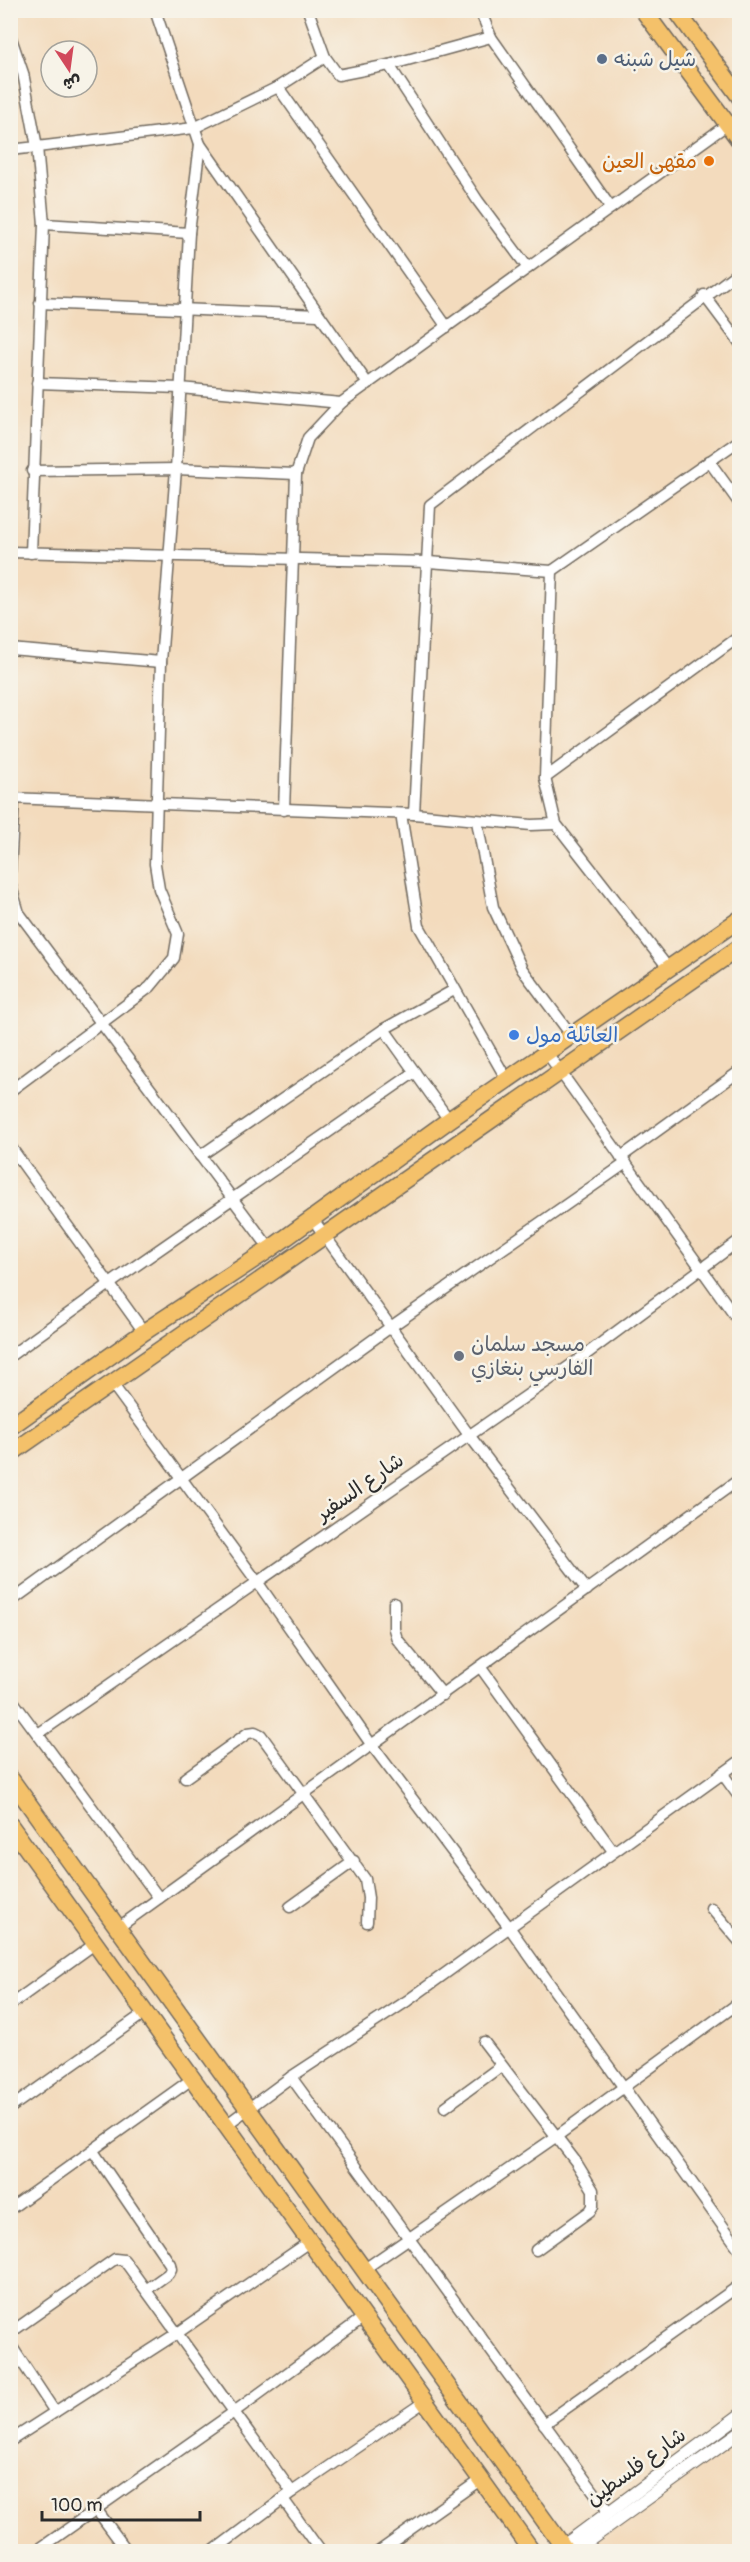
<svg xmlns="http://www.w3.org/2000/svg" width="750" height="2562" viewBox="0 0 750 2562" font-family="Pangolin,'Playpen Sans Arabic',sans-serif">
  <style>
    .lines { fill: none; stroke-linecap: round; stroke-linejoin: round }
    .minor-casing { stroke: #71695e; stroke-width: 13 }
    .tertiary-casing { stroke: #71695e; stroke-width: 14 }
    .primary-casing { stroke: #71695e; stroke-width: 19 }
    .minor { stroke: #fff; stroke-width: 10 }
    .tertiary { stroke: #fff; stroke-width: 12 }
    .primary { stroke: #f4c16a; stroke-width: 16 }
    .service-dot { fill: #5c6f8a; stroke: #f7f3e8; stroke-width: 2 }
    .food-dot { fill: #e8710a; stroke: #f7f3e8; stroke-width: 2 }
    .shop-dot { fill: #3f7fe0; stroke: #f7f3e8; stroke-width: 2 }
    .worship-dot { fill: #6b7280; stroke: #f7f3e8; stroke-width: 2 }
    .labels { text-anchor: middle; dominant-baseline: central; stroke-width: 5; stroke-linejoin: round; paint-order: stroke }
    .service-label { font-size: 21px; fill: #4e5e75; stroke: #f7f3e8; text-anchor: start }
    .food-label { font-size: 21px; fill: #c56008; stroke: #f7f3e8; text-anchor: end }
    .shop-label { font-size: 21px; fill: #366cbe; stroke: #f7f3e8; text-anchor: start }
    .worship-label { font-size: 21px; fill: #5b616d; stroke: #f7f3e8; text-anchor: start }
    .street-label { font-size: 21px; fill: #2b2b2b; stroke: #f7f3e8 }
  </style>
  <rect width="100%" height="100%" fill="#f7f3e8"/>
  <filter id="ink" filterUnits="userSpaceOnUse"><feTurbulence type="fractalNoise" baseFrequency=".0167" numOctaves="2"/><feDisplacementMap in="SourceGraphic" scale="12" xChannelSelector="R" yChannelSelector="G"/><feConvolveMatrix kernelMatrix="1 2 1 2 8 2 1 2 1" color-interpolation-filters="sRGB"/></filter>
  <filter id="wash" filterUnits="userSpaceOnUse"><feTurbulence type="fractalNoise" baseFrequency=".008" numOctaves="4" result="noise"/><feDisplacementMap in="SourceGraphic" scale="24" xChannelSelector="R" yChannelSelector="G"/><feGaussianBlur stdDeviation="1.35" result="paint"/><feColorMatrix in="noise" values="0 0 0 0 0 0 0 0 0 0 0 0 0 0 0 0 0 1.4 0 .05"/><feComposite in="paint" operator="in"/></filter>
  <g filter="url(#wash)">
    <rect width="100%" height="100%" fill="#f3dbbd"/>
  </g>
  <g filter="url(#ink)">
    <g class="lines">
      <defs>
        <g id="minor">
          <path d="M155,10L200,144L368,384"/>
          <path d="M308,10L325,57L338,75L389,65L491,37L611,208L728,124"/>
          <path d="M480,10L491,37"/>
          <path d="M10,35L23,73L37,147L10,150"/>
          <path d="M389,65L478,201L528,268"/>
          <path d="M278,87L447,327"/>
          <path d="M44,224L189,233"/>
          <path d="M704,295L740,343"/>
          <path d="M40,303L318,315"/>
          <path d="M37,383L180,388L341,403"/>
          <path d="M709,461L740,504"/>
          <path d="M32,471L176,469L296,474"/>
          <path d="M10,552L428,562L552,571L740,440"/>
          <path d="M31,553L44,224L37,147L194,128L278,87L325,57"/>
          <path d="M552,571L545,778L556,824L669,969"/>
          <path d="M10,649L161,662"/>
          <path d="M545,778L740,636"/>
          <path d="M10,798L414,814L430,505L740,271"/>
          <path d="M284,810L296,474L308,438L341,403L611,208"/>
          <path d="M401,814L419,926L507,1080"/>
          <path d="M414,814L531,825L556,824"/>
          <path d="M477,821L493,907L522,969L572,1036"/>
          <path d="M10,871L14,799"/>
          <path d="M10,883L19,913L270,1249"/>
          <path d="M384,1029L449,1120"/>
          <path d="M547,1053L740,1323"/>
          <path d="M10,1091L150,987L174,958L178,934L159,889L155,864L161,662L176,469L189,233L200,144"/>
          <path d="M10,1146L144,1332"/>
          <path d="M200,1156L384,1029L454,990"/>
          <path d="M621,1157L740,1071"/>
          <path d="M312,1218L469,1435L587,1590"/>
          <path d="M10,1356L111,1283L415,1072"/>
          <path d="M113,1385L258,1583L371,1744L509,1927L740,2250"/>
          <path d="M10,1602L392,1326L626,1163"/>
          <path d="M394,1603V1629L397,1639L443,1695"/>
          <path d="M481,1668L613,1851"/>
          <path d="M10,1697L159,1898"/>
          <path d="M38,1734L581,1358L740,1240"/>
          <path d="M722,1773L740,1798"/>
          <path d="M185,1778L248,1733L255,1732L261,1735L365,1879L368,1898L367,1922"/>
          <path d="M290,1907L354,1861"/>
          <path d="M711,1908L740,1942"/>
          <path d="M119,1927L740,1479"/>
          <path d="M10,2005L96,1943"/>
          <path d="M484,2042L576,2162L593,2190V2206L590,2211L536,2250"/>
          <path d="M291,2077L608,2511"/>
          <path d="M445,2107L501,2066"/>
          <path d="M10,2108L146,2012"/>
          <path d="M226,2125L291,2077L407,2001L740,1761"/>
          <path d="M93,2151L170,2264L171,2269L168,2274L147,2289"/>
          <path d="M10,2209L192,2079"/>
          <path d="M363,2270L557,2136L740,2002"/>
          <path d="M10,2333L115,2259L124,2260L292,2492"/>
          <path d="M10,2344L55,2412"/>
          <path d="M544,2424L740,2285"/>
          <path d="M10,2441L179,2332L309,2242"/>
          <path d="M283,2499L321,2552"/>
          <path d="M96,2509L128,2552"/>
          <path d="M35,2552L234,2412L364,2317"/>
          <path d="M212,2552L292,2492L424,2402"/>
          <path d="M378,2552L480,2480"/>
        </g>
        <g id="tertiary">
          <path d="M555,2552L740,2415"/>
          <path d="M573,2552L740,2432"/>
        </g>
        <g id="primary">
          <path d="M643,10L740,141"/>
          <path d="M676,10L740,97"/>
          <path d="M10,1427L144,1332L270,1249L449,1120L740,919"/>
          <path d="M10,1454L740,947"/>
          <path d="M10,1778L567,2552"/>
          <path d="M10,1825L533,2552"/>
        </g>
      </defs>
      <use href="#minor" class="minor-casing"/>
      <use href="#tertiary" class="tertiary-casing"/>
      <use href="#primary" class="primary-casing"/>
      <use href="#minor" class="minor"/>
      <use href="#tertiary" class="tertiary"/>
      <use href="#primary" class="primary"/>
    </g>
  </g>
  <circle class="service-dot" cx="602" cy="59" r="6"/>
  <circle class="food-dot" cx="709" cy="161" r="6"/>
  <circle class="shop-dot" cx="514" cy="1035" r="6"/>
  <circle class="worship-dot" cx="459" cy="1356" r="6"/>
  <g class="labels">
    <g class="service-label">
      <text x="614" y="59">شيل شبنه</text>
    </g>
    <g class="food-label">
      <text x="697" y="161">مقهى العين</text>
    </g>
    <g class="shop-label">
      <text x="526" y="1035">العائلة مول</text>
    </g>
    <g class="worship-label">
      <text x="471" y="1344">مسجد سلمان<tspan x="471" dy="24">الفارسي بنغازي</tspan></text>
    </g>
    <g class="street-label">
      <text transform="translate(360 1487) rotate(-35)">شارع السفير</text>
      <text transform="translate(636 2467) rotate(-36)">شارع فلسطين</text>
    </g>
  </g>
  <rect width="750" height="2562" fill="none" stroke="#f7f3e8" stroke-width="36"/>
  <g transform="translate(69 69) rotate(167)"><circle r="28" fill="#f7f3e8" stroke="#a5a39c" stroke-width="1.5"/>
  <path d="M0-4.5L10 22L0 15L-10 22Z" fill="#d1495b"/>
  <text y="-9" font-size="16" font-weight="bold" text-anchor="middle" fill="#2b2b2b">ش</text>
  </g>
  <path d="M42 2511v9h158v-9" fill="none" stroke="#2b2b2b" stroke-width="3"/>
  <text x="51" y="2511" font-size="18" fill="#2b2b2b" stroke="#f7f3e8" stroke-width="4.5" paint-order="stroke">100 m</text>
</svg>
